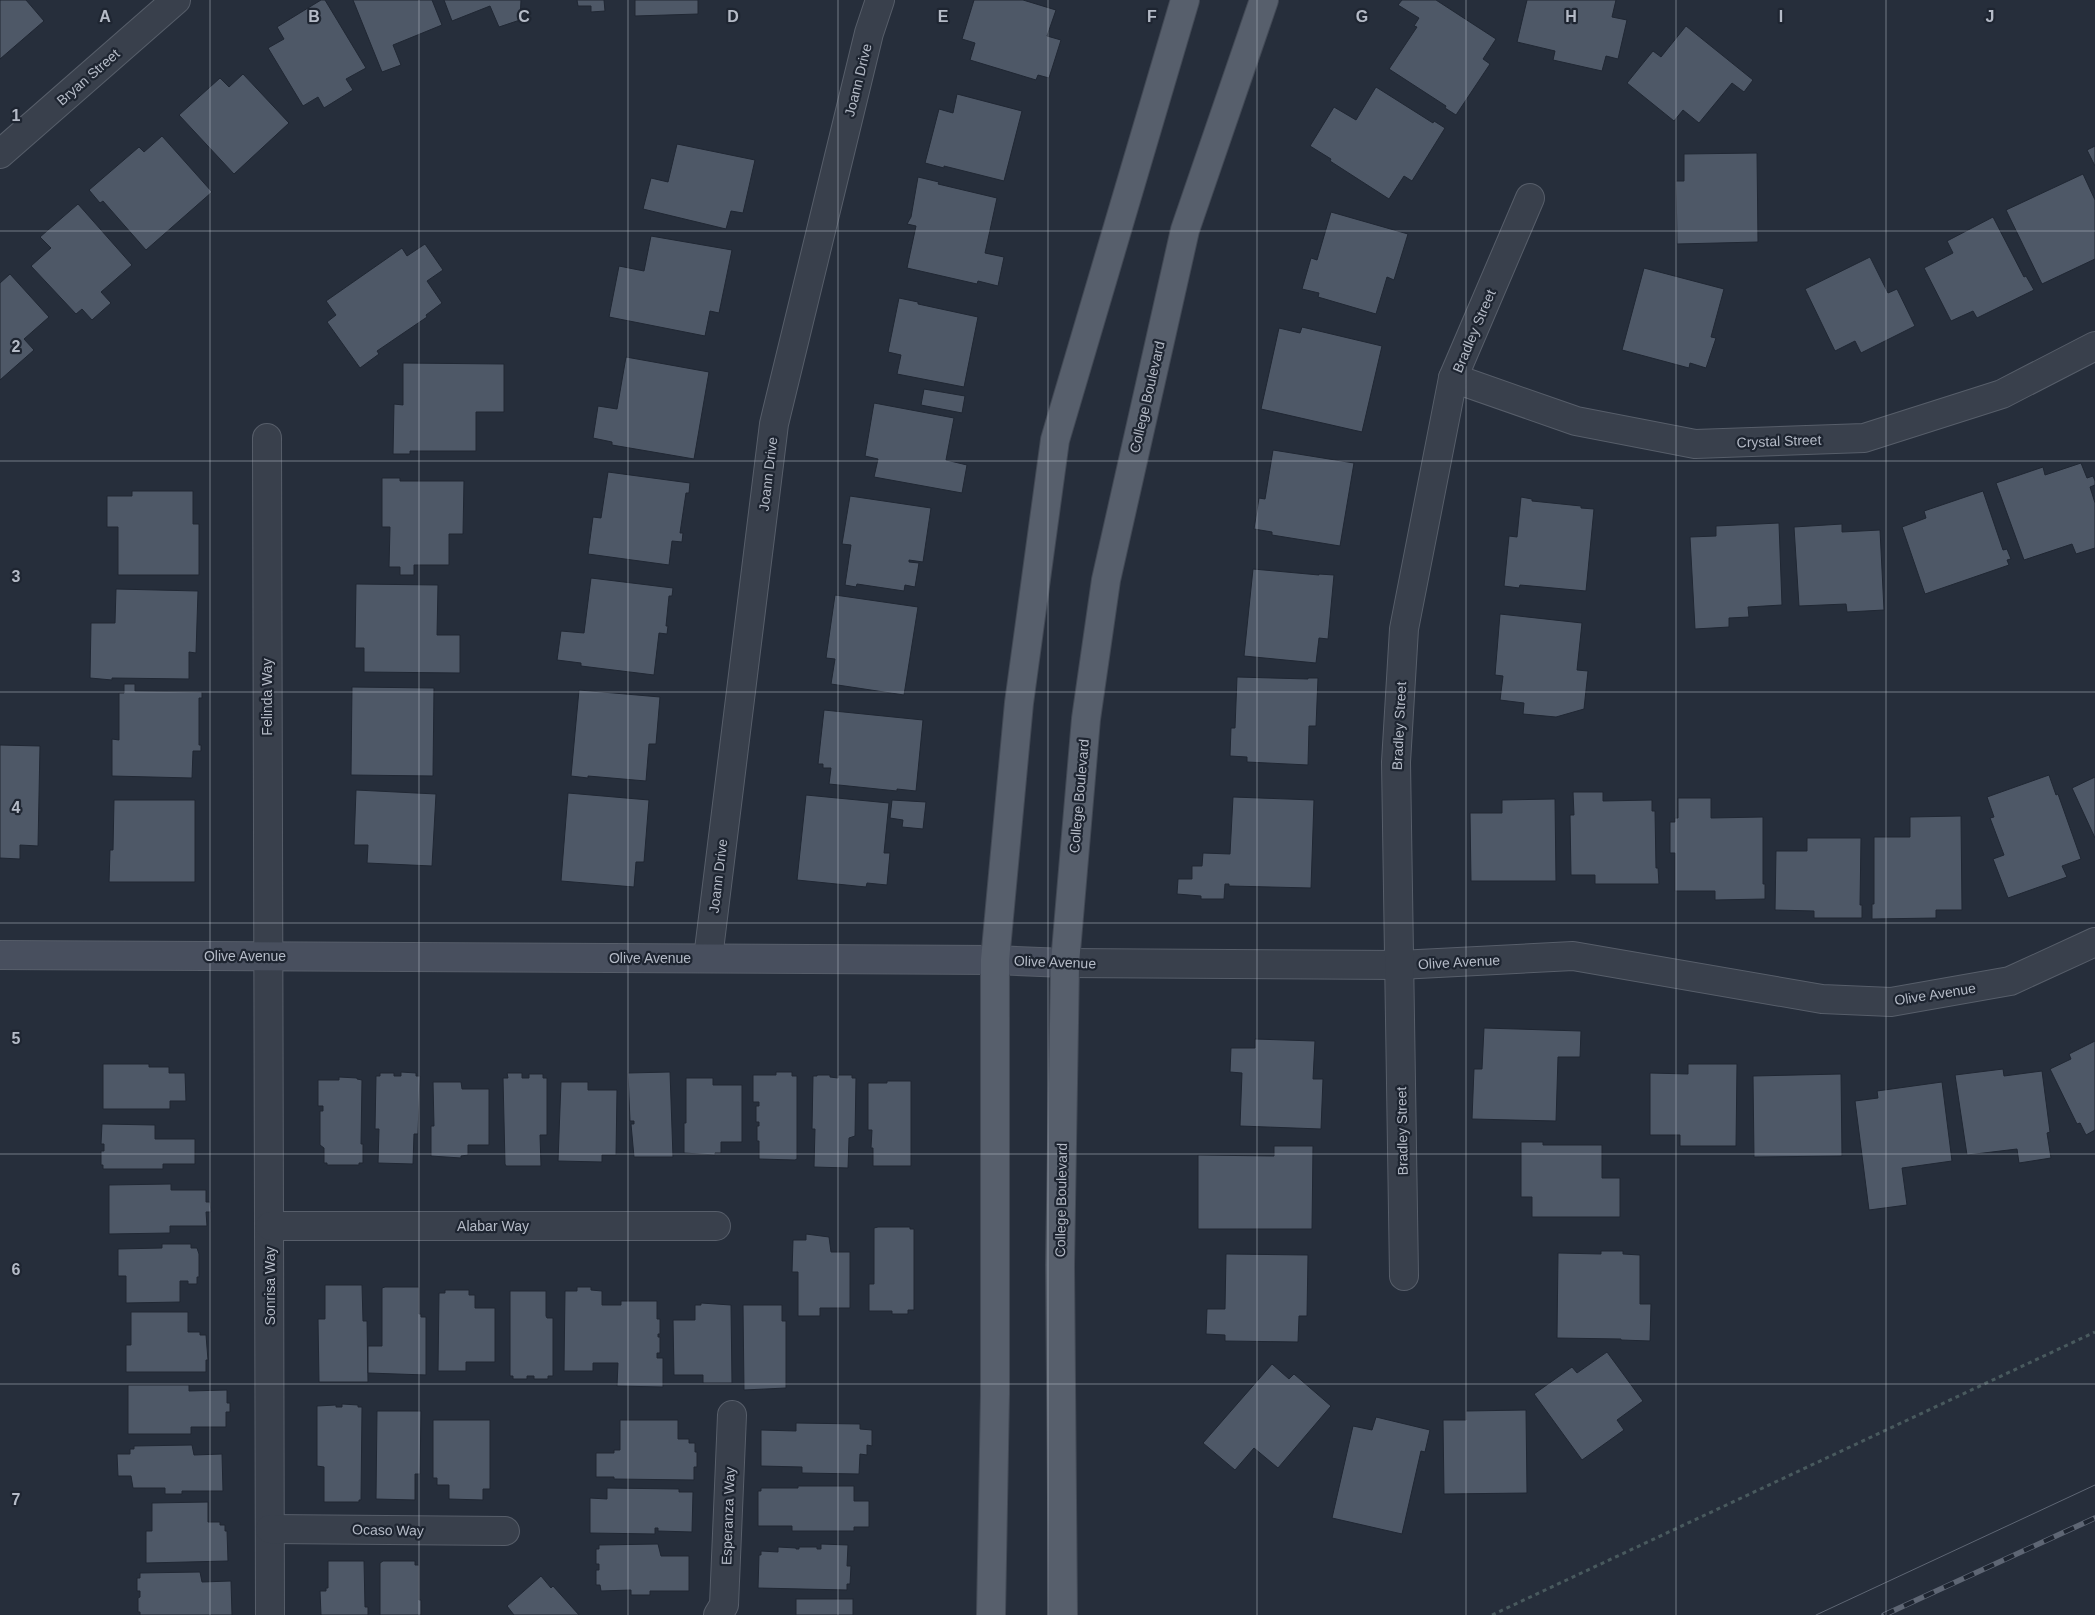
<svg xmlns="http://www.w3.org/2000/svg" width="2095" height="1615" viewBox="0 0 2095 1615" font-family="Arial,sans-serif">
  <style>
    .building { fill: #4e5867; stroke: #202733 }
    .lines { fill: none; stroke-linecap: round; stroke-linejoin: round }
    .minor-casing { stroke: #575e6a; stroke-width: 30 }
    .secondary-casing { stroke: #575e6a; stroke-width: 30 }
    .primary-casing { stroke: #424955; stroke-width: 30 }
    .path { stroke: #495a5e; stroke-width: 3; stroke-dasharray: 4 4; stroke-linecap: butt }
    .minor { stroke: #39404c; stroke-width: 28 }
    .secondary { stroke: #484f5e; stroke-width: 28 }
    .primary { stroke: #575f6c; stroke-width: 28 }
    .tram { stroke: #5e6674; stroke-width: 1 }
    .rail-casing { stroke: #5e6674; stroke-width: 5.5 }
    .rail { stroke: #1e2531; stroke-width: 4; stroke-dasharray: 11; stroke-linecap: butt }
    .grid { fill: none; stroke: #b5bbc7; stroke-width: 1; stroke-opacity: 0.55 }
    .labels { text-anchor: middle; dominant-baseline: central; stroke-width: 4.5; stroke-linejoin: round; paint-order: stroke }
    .street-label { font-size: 14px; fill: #b5bbc7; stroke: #1e2531 }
    .grid-label { font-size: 16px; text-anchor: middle; font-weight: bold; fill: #b5bbc7; stroke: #1e2531; stroke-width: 4.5; stroke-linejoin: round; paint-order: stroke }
  </style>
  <rect width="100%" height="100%" fill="#262e3b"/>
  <g class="building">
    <path d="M0,0H26L44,21L0,59Z"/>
    <path d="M321,0H325L366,68L346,79L353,90L324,108L318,97L303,106L268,48L284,39L277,27Z"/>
    <path d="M353,0H432L442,25L393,45L401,65L382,72Z"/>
    <path d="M444,0H521L520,20L499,27L490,6L452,21Z"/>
    <path d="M577,0H604L605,11L591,12V6H578Z"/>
    <path d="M635,0H698V14L635,16Z"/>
    <path d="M974,0H1023L1056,10L1047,36L1061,40L1049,78L1038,75L1036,80L970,60L975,43L962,39Z"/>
    <path d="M1402,0H1436L1496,39L1483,59L1490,64L1456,115L1445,108L1446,106L1389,69L1417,27L1414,26L1419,18L1398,5Z"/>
    <path d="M1527,0H1616L1612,17L1627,20L1618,59L1606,56L1602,71L1553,60L1555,51L1517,42Z"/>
    <path d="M1686,26L1753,80L1744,92L1732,83L1699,123L1683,110L1674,121L1627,83L1653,51L1661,57Z"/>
    <path d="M243,74L289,123L234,174L179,115L220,78L229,87Z"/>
    <path d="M1376,87L1433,123L1434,121L1445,128L1412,181L1404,176L1389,199L1330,161L1331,159L1310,146L1334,107L1356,120Z"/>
    <path d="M957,94L1022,111L1004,181L944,166V168L925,163L939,109L953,113Z"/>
    <path d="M162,136L212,192L146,250L103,201L100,203L89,190L139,147L144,152Z"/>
    <path d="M677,144L755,160L743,213L731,211L726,229L643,209L651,178L668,182Z"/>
    <path d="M2095,146V166L2087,150Z"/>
    <path d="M1757,153L1758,242L1677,244L1676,181H1684V154Z"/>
    <path d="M2083,174L2095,200V259L2042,284L2006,210Z"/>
    <path d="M918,177L939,182L938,184L997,198L985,253L1004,257L998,286L978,281L977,284L907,268L916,226L907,224L911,217Z"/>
    <path d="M78,204L132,265L101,292L111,303L92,320L82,309L76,314L31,266L51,248L40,237Z"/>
    <path d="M1331,212L1408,234L1394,280L1387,277L1376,314L1318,297L1319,293L1302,289L1311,258L1317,260Z"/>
    <path d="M1993,217L2024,277L2026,276L2034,290L1977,318L1973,311L1951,321L1924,268L1953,253L1947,241Z"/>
    <path d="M651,236L732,250L719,313L710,311L705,336L609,317L619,266L644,271Z"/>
    <path d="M425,244L443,270L427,281L442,303L426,315L427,317L377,351L379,354L360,368L327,322L336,315L326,301L402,248L407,256Z"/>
    <path d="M1870,257L1888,293L1897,289L1915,326L1861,353L1855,341L1835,351L1805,289Z"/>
    <path d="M1644,268L1724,289L1711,337L1716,338L1706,368L1690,363L1689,368L1622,350Z"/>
    <path d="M10,274L49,317L24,339L34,350L0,380V283Z"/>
    <path d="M899,298L918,302V304L978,317L964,387L897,374L901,355L888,352Z"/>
    <path d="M1302,327L1382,346L1362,432L1261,409L1279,328L1300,333Z"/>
    <path d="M626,357L709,372L694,459L612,445V442L593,438L598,406L617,409Z"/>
    <path d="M403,363L504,364V412H476V451H410V454H393L394,404L403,405Z"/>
    <path d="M924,389L965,396L962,413L921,405Z"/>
    <path d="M874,403L954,418L946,460L967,465L962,493L874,477L878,459L865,456Z"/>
    <path d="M1273,450L1354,463L1340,546L1272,535V532L1254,529L1259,498L1265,499Z"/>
    <path d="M2081,463L2087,478L2093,476L2095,481V485L2090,487L2095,503V548L2076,554L2072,544L2024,560L1996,483L2043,467L2045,475Z"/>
    <path d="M608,472L690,483L689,493H686L680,533H683L682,542L672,541L669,565L588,554L593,517L601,518Z"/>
    <path d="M382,478H400V481H464L463,534H449V565H414V575H400V567H389L390,527H382Z"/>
    <path d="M132,491H193V524H199V575H118V527H107V496H132Z"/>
    <path d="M1983,491L2003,550L2007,549L2011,559L2007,560L2009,565L1925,594L1902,527L1926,518L1924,511Z"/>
    <path d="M850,496L931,508L923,562L909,560V562L919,563L915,587L905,585L904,591L857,584L856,587L845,585L851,545L842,544Z"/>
    <path d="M1521,497L1532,499V501L1581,506V508L1594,509L1586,591L1520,585L1519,588L1504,586L1509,536L1517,537Z"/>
    <path d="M1779,523L1782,605L1748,607L1749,617L1729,618V627L1695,629L1690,537L1716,536V526Z"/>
    <path d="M1842,524V532L1880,530L1884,610L1847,612L1846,604L1799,606L1794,527Z"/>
    <path d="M1253,569L1319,575V574L1334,575L1328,639L1319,638L1316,663L1244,656Z"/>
    <path d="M591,578L673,588L672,596H669L666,626H668L667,634L659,633L654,675L581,666V663L557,660L561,631L584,633Z"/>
    <path d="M356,584L438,585L437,635H460V673L364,672V648H355Z"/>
    <path d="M116,589L198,591L196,653L189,652V679L112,678V680L90,678L91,623H115Z"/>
    <path d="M835,595L918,607L904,695L831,684L835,659L826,658Z"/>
    <path d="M1500,614L1582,623L1577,670L1588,671L1584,709L1556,717L1523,714L1524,703L1500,700L1503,676L1495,675Z"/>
    <path d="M1237,677L1308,679V678H1318L1316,726H1309L1308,765L1247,762V757L1230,756L1231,728H1235Z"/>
    <path d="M124,684H135V691L202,692V698H199V745H201V751H193L192,778L112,776V739L119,740V693H124Z"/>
    <path d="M352,687L434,688L433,776L351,775Z"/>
    <path d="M579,690L660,697L656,744H649L646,781L588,776V778L571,776Z"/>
    <path d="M824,710L923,720L916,791L897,789V791L829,784L831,768H823V764H818Z"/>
    <path d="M0,745L40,746L38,846L20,845V859L0,858Z"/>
    <path d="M2049,775L2056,795L2058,794L2081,859L2062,866L2067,877L2008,898L1993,859L2004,855L1990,818L1994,817L1987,797Z"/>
    <path d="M2095,777V838L2072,788Z"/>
    <path d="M356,790L436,794L432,866L367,863L368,845H354Z"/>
    <path d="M1573,792H1603V801L1652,800V811H1655L1656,868H1658L1659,884H1595V875H1571L1570,815H1574Z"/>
    <path d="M568,793L649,800L644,862H636L634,887L561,881Z"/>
    <path d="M806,795L889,803L884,853H890L887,885L867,883L866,887L797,880Z"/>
    <path d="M1233,797L1314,800L1311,888L1229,886V884H1225L1224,899H1201V896L1177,894L1178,879H1192V866H1202L1203,853L1230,854Z"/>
    <path d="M1678,798H1711V818L1763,817V884H1765V899L1715,900V891H1675V853H1670V822H1675V818H1678Z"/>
    <path d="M1555,799L1556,881H1471L1470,813H1502V800Z"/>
    <path d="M114,800H195V882H109L110,850H113Z"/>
    <path d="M892,800L926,802L923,829L902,827L903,820L890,818Z"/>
    <path d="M1961,816L1962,910H1936V918L1872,919V904H1874V837H1910V817Z"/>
    <path d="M1807,838H1861L1860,905H1862V918H1814V911L1775,910L1776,851H1807Z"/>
    <path d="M1484,1028L1581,1031L1580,1057H1558L1556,1121L1472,1119L1474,1069H1482Z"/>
    <path d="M1255,1039L1315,1041L1313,1079H1323L1321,1129L1240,1126L1242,1073L1230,1072L1231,1048H1255Z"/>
    <path d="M2095,1041V1130L2086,1135L2080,1123L2077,1124L2050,1069L2071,1059L2069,1054Z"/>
    <path d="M103,1064H149V1067H169V1073H185L186,1101H170V1109H103Z"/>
    <path d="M1688,1064H1737L1736,1146H1680V1135H1650V1073L1688,1074Z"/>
    <path d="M2003,1069L2004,1076L2042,1071L2050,1132L2047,1133L2051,1158L2019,1163L2017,1149L1967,1155L1955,1075Z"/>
    <path d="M401,1072L416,1073V1076H420L418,1134H414L413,1164L378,1163L379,1129H375L376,1076H380V1073H394V1076H401Z"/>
    <path d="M670,1072L673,1157H634L631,1124H634V1121H630L628,1073Z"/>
    <path d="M776,1072H792V1076H797V1159L795,1160L759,1159V1141H757V1126H759V1122H756V1106H759V1102H753V1075H776Z"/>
    <path d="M507,1073H522V1078H529V1074H543V1078H547V1135H540L541,1166H506L505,1164L503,1078H508Z"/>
    <path d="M1841,1074L1842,1156L1754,1157L1753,1076Z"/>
    <path d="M817,1075H830V1077L838,1078V1075H852V1078H856L855,1136L849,1138L848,1168L814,1167L815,1129H812L813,1076H817Z"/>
    <path d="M339,1077L357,1078V1079L362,1080L361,1144H363V1163H359V1165H327V1163H324V1148L320,1145V1111H323V1106H318V1080H339Z"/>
    <path d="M686,1078H713V1085H742V1142H721V1153H715V1155L684,1153V1123H686Z"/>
    <path d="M887,1081H911V1166H873V1148H871L872,1130H868V1083H887Z"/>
    <path d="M433,1082H461L462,1089H489V1145H468V1155L461,1156V1158L431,1156V1126H434Z"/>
    <path d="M561,1082H588V1090H617L616,1155H602V1162L558,1161Z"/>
    <path d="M1942,1082L1952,1161L1902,1168L1907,1205L1869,1210L1855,1101L1878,1098L1877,1091Z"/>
    <path d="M102,1124L155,1125V1139H195V1164H163V1169H103V1165H101V1151H104V1144H101Z"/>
    <path d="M1521,1142H1543V1145H1602V1178H1620V1217H1532V1197H1521Z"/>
    <path d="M1274,1146H1313L1312,1229H1198V1155L1274,1156Z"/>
    <path d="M171,1184V1190H206V1202H210L211,1212H206L207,1226H170V1233L109,1234V1185Z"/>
    <path d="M878,1227H910V1229H914V1310H908V1314H892V1311H869V1284H874V1228Z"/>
    <path d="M806,1234L829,1237L831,1252H850V1308H820V1316H798V1272H792L793,1240H806Z"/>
    <path d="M162,1244H191V1248H197L199,1254V1277H197V1284H188V1281H180V1302L126,1303V1276H118V1249L162,1248Z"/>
    <path d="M1601,1251H1623V1254L1640,1255V1304H1651L1650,1341L1621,1340V1339L1557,1338L1558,1253L1601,1254Z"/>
    <path d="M1226,1254L1308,1255L1307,1316H1299L1298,1342L1225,1341V1335L1206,1334L1207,1309H1225Z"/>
    <path d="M325,1285H362L363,1321H367L368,1382H319L318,1319H325Z"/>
    <path d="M385,1287H419V1314H421V1317H426V1375L368,1373V1346H382V1288Z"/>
    <path d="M577,1287H591V1290L602,1291V1305H621V1301H657V1319H660V1334H658V1337H660V1353H657V1358H663V1387L617,1386L618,1363H593V1371H564L565,1291H577Z"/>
    <path d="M445,1290H469V1295H475V1308H495V1362H466V1371H438L439,1293H445Z"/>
    <path d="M510,1291H546V1316L547,1318H553V1376H548V1379H534V1376H527V1379H513V1376H510Z"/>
    <path d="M701,1303L731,1305L732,1383H703V1375H674L673,1320H695V1305H701Z"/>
    <path d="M743,1305H782V1321H786V1388L744,1390Z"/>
    <path d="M131,1312H188V1332H200V1335H206L208,1360H206V1372H126V1345H131Z"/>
    <path d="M1607,1352L1643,1401L1617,1420L1624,1430L1582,1460L1534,1394L1572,1367L1577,1373Z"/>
    <path d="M1272,1364L1289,1379L1294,1374L1331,1406L1278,1468L1254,1448L1235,1470L1203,1443Z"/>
    <path d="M128,1385H189V1391L227,1390V1403H230V1412H226V1427H191V1434H128Z"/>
    <path d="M342,1404L358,1405V1407H362L361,1500H359V1502H324V1467L317,1466V1406L336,1405V1407H342Z"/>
    <path d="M1526,1410L1527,1493L1444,1494L1443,1420H1466V1411Z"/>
    <path d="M377,1411H421L420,1474H415V1500L376,1499Z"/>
    <path d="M1376,1417L1430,1430L1425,1452L1421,1451L1402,1534L1332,1518L1353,1426L1372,1430Z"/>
    <path d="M433,1420H490V1489H483V1500L449,1499V1485H437V1478H433Z"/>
    <path d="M620,1420H678V1439H689V1443H695V1452H697V1467H694V1480L614,1479V1477H596V1453H614V1450H620Z"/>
    <path d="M796,1423L860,1424V1429L872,1430V1446L867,1445V1455L860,1454L859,1474L802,1473V1467L761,1466V1430L796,1431Z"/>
    <path d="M192,1445L194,1455L222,1454L223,1491H182V1494H165V1488H133L131,1476H118L117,1454H130V1449H134V1446Z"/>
    <path d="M798,1486H854V1501H869V1527H854V1531H792V1526H758V1491H761V1488H798Z"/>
    <path d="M607,1488L679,1489V1492H693L692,1532L658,1531V1528H655V1534L590,1533V1498L607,1499Z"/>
    <path d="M208,1502V1522H220V1525H225V1531H227L228,1561L146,1563V1531H152V1503Z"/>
    <path d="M658,1544L661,1556H689V1591H650V1595H631V1590L601,1591L600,1585H596V1570H599V1564H596V1549H599V1545Z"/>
    <path d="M821,1544L848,1545L847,1566H851L850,1584H847V1590L758,1588L759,1555H761V1551L778,1552V1547L796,1548V1549H799V1547H817V1549H821Z"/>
    <path d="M328,1561H364L365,1607H368V1615H321L320,1591H326V1588H328Z"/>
    <path d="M383,1561H415V1565H419V1600H421V1615H380V1563Z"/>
    <path d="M200,1572L202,1582L231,1581L232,1615H140V1612H138V1598L140,1597V1591H137V1578H140V1573Z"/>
    <path d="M541,1576L551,1588L553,1586L579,1615H514L507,1606Z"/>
    <rect x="796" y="1599" width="57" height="16"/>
  </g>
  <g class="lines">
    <defs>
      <g id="minor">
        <path d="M0,154L176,0"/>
        <path d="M1453,378L1576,421L1695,444L1864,438L2002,394L2095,346"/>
        <path d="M267,438C267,830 270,1223 270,1615"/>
        <path d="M708,958L774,424L869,33L880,0"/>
        <path d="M1065,963L1399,965L1573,956L1822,999L1891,1002L2010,981L2095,942"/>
        <path d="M270,1226H716"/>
        <path d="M1404,1276L1396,762L1404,629L1453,378L1530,198"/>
        <path d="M270,1529L505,1531"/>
        <path d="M718,1615L724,1605L732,1415"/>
      </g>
      <path id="secondary" d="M0,955L995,960L1065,963"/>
      <g id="primary">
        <path d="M991,1615L995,1394V960L1019,703L1055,440L1185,0"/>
        <path d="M1063,1615L1060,1265L1065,963L1086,719L1106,580L1185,230L1264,0"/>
      </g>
    </defs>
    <use href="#minor" class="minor-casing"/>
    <use href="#secondary" class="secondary-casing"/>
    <use href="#primary" class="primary-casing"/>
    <path class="path" d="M1492,1615L2095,1332"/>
    <use href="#minor" class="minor"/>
    <use href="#secondary" class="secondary"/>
    <use href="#primary" class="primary"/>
    <path class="tram" d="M1816,1615L2095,1485"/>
    <defs>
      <path id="rail" d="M1884,1615L2095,1518"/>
    </defs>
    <use href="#rail" class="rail-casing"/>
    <use href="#rail" class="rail"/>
  </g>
  <path class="grid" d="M210,0V1615M419,0V1615M628,0V1615M838,0V1615M1048,0V1615M1257,0V1615M1466,0V1615M1676,0V1615M1886,0V1615M0,231H2095M0,461H2095M0,692H2095M0,923H2095M0,1154H2095M0,1384H2095"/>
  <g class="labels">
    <g class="street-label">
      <text transform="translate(88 77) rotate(-41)">Bryan Street</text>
      <text transform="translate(858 80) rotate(-76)">Joann Drive</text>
      <text transform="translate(1474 331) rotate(-67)">Bradley Street</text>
      <text transform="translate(1147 397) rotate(-77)">College Boulevard</text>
      <text transform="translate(1779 441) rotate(-2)">Crystal Street</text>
      <text transform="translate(768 474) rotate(-83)">Joann Drive</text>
      <text transform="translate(267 697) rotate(-90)">Felinda Way</text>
      <text transform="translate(1399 726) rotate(-87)">Bradley Street</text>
      <text transform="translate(1079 796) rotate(-85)">College Boulevard</text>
      <text transform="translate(718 876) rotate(-83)">Joann Drive</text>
      <text x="245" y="956">Olive Avenue</text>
      <text x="650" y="958">Olive Avenue</text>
      <text transform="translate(1055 962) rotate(2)">Olive Avenue</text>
      <text transform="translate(1459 962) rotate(-3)">Olive Avenue</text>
      <text transform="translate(1935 994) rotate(-9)">Olive Avenue</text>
      <text transform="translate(1402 1131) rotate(-91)">Bradley Street</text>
      <text transform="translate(1061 1200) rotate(-89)">College Boulevard</text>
      <text x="493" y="1226">Alabar Way</text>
      <text transform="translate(270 1286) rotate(-90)">Sonrisa Way</text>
      <text transform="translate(728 1516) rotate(-88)">Esperanza Way</text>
      <text transform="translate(388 1530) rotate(1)">Ocaso Way</text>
    </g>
  </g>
  <g class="grid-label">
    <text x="105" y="22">A</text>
    <text x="314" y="22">B</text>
    <text x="524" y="22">C</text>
    <text x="733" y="22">D</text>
    <text x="943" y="22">E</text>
    <text x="1152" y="22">F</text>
    <text x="1362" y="22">G</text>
    <text x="1571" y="22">H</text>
    <text x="1781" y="22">I</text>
    <text x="1990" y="22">J</text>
    <text x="16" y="121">1</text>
    <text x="16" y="352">2</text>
    <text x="16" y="582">3</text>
    <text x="16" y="813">4</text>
    <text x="16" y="1044">5</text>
    <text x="16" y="1275">6</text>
    <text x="16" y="1505">7</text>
  </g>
</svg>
